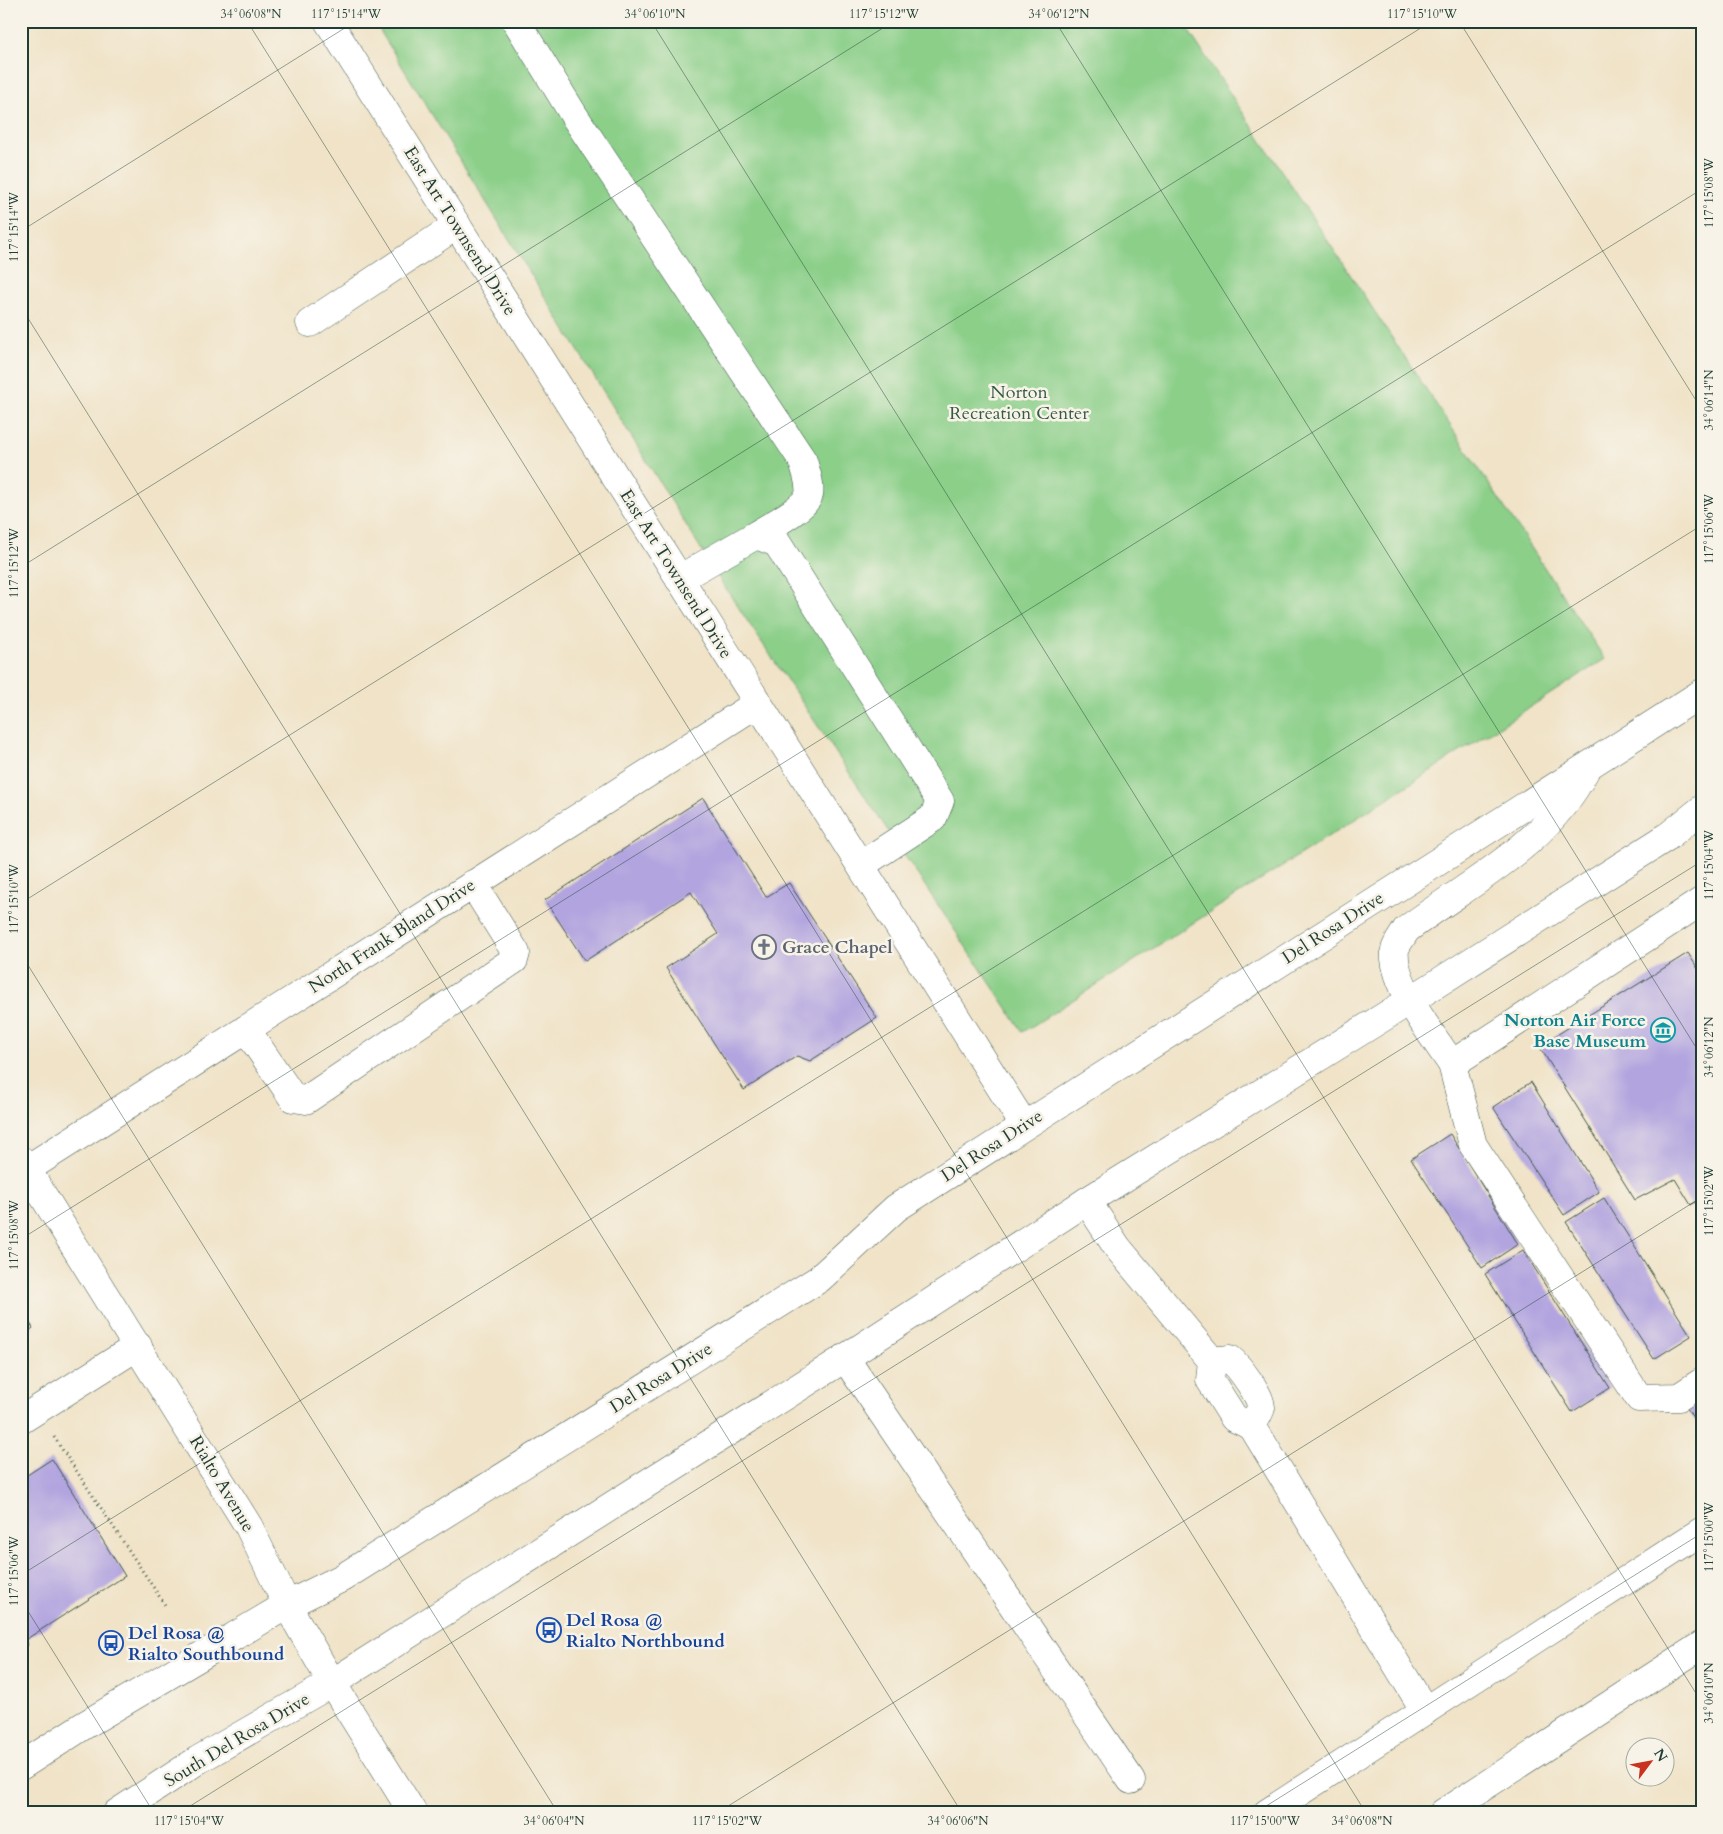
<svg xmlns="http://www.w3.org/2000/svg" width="1723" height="1834" viewBox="0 0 1723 1834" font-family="Cardo,serif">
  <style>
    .green { fill: #8bcf89; stroke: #55865e }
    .building { fill: #b2a4df }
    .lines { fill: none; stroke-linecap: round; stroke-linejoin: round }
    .minor-casing { stroke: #3e564a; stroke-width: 29 }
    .path { stroke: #3e564a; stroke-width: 3; stroke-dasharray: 1 4; stroke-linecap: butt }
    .minor { stroke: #fff; stroke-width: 28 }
    .ticks { fill: none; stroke: #1f3d34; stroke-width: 1; stroke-opacity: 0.45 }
    .labels { text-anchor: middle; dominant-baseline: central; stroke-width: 5; stroke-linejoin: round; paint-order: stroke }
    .street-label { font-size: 18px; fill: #1f3d34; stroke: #f7f3e8 }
    .park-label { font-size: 18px; fill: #355a45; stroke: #f7f3e8 }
    .worship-label { font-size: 18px; font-weight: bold; fill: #5b616d; stroke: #f7f3e8; text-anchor: start }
    .culture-label { font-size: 18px; font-weight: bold; fill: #0d838f; stroke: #f7f3e8; text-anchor: end }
    .transit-label { font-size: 18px; font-weight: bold; fill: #164399; stroke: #f7f3e8; text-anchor: start }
    .neatline { fill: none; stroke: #1f3d34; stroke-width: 2 }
    .ticks-label { font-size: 12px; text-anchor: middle; fill: #1f3d34 }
  </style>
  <rect width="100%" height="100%" fill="#f7f3e8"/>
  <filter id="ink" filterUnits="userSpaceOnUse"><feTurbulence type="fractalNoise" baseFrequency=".02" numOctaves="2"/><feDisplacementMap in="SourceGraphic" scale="10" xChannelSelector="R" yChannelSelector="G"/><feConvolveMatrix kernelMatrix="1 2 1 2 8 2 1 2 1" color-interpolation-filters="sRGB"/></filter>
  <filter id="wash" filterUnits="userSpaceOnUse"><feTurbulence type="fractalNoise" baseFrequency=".0096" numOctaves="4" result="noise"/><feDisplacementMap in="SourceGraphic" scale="20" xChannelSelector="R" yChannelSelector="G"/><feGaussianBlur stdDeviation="1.12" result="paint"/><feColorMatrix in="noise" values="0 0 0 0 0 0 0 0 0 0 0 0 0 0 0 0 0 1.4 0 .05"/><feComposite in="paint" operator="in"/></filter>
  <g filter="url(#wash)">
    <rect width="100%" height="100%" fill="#f0e3c8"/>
    <path class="green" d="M374,21H1182L1605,659L1023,1032L724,586Z"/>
    <g id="blocks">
      <g class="building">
        <path d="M703,798L766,897L789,883L877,1018L810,1061L797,1056L744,1090L666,968L718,934L691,892L585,961L545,900Z"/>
        <path d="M1688,953L1700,972L1702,971V1198L1691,1205L1675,1179L1635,1200L1539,1046Z"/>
        <path d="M1531,1082L1599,1192L1564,1215L1493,1107Z"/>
        <path d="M1450,1134L1518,1244L1482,1268L1411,1159Z"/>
        <path d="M1604,1198L1691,1336L1654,1359L1566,1222Z"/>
        <path d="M1523,1250L1610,1388L1572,1412L1485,1274Z"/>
        <path d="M21,1309L33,1328L21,1337Z"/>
        <path d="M1702,1398V1433L1687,1408Z"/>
        <path d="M52,1459L125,1576L25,1640L28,1645L21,1652V1479Z"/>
      </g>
    </g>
  </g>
  <g filter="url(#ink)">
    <use href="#blocks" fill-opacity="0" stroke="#3e564a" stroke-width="1"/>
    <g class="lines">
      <defs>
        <g id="minor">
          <path d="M328,21L1024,1125"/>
          <path d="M516,21L575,117L803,461C806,472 811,484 809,495C807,507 767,528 756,535"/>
          <path d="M310,323L457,225"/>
          <path d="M679,579L756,535L777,543L940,801L933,818L861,865"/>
          <path d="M1585,771C1547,845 1470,882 1406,930C1403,936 1396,944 1395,950C1391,982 1434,1038 1452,1064L1702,901"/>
          <path d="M246,1029L293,1098L306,1100L514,960L516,953L473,884"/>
          <path d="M1452,1064L1473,1145L1639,1398L1679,1397L1702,1382"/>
          <path d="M21,1160L249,1527L287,1605L332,1683L413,1813"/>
          <path d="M27,1169L758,703"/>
          <path d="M1087,1201L1117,1247L1212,1361L1210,1380L1234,1418L1252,1426L1425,1711"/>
          <path d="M845,1358L1131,1780"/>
          <path d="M1212,1361L1230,1359C1238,1365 1263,1398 1261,1408C1259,1414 1255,1420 1252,1426"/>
          <path d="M21,1420L138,1346"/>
          <path d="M21,1766L83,1726L287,1605L342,1578L819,1279L896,1208L1702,693"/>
          <path d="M117,1813L198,1760L332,1683L845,1358L1087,1201L1411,1000L1667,837L1702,809"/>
          <path d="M1267,1813L1702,1531"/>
          <path d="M1443,1813L1702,1645"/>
        </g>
      </defs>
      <use href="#minor" class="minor-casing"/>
      <path class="path" d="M54,1437L167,1608"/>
      <use href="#minor" class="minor"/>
    </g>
  </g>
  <path class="ticks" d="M247,21L1366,1813M651,21L1702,1703M1055,21L1702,1057M1459,21L1702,410M21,231L356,21M21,307L962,1813M21,567L894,21M21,903L1432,21M21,954L558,1813M21,1239L1702,189M21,1575L1702,525M21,1600L154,1813M179,1813L1702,861M717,1813L1702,1197M1255,1813L1702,1533"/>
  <defs>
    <symbol id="church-ring" viewBox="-11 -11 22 22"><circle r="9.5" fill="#f7f3e8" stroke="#6b7280" stroke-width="1.5"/><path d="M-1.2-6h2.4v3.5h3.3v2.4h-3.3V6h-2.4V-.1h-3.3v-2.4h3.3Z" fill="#6b7280"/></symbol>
    <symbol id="museum-ring" viewBox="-11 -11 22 22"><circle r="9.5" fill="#f7f3e8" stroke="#0f9aa8" stroke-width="1.5"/><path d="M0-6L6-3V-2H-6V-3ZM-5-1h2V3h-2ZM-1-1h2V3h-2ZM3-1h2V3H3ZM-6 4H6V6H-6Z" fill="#0f9aa8"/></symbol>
    <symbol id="bus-ring" viewBox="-11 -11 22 22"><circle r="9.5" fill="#f7f3e8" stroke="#1a4fb4" stroke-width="1.5"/><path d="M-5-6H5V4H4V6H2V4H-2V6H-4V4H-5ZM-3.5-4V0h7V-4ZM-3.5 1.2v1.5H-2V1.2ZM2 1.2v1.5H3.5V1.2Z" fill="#1a4fb4"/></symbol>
  </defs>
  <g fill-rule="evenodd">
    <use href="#church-ring" x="750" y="933" width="28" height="28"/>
    <use href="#museum-ring" x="1649" y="1016" width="28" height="28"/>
    <use href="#bus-ring" x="535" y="1616" width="28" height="28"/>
    <use href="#bus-ring" x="97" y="1629" width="28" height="28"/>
  </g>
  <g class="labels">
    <g class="street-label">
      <text transform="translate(460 231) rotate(58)">East Art Townsend Drive</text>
      <text transform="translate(676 574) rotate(58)">East Art Townsend Drive</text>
      <text transform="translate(1333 928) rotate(-33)">Del Rosa Drive</text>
      <text transform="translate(392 936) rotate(-33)">North Frank Bland Drive</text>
      <text transform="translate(992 1146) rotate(-33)">Del Rosa Drive</text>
      <text transform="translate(661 1378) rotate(-32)">Del Rosa Drive</text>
      <text transform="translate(222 1484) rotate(59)">Rialto Avenue</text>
      <text transform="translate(237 1740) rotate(-31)">South Del Rosa Drive</text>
    </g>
    <g class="park-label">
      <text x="1019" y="392">Norton<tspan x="1019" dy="21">Recreation Center</tspan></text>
    </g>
    <g class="worship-label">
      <text x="782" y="947">Grace Chapel</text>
    </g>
    <g class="culture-label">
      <text x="1646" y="1020">Norton Air Force<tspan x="1646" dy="21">Base Museum</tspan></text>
    </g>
    <g class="transit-label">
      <text x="566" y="1620">Del Rosa @<tspan x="566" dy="21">Rialto Northbound</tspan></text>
      <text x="128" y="1633">Del Rosa @<tspan x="128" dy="21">Rialto Southbound</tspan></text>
    </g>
  </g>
  <rect width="1723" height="1834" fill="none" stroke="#f7f3e8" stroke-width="55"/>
  <g transform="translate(1650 1762) rotate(58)"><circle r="24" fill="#f7f3e8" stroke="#a1aaa0"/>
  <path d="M0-4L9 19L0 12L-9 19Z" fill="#c8321e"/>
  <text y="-8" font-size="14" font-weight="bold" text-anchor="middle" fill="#1f3d34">N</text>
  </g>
  <rect x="28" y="28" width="1668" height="1778" class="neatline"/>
  <g class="ticks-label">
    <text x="251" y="18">34°06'08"N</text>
    <text x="346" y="18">117°15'14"W</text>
    <text x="655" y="18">34°06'10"N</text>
    <text x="884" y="18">117°15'12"W</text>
    <text x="1059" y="18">34°06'12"N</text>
    <text x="1422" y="18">117°15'10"W</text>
    <text transform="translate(1709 193) rotate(-90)" y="4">117°15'08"W</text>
    <text transform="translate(14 227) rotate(-90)" y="4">117°15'14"W</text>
    <text transform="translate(1709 400) rotate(-90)" y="4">34°06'14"N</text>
    <text transform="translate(1709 529) rotate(-90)" y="4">117°15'06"W</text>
    <text transform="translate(14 563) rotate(-90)" y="4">117°15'12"W</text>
    <text transform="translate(1709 865) rotate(-90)" y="4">117°15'04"W</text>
    <text transform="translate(14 899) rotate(-90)" y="4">117°15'10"W</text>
    <text transform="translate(1709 1047) rotate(-90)" y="4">34°06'12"N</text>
    <text transform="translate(1709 1201) rotate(-90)" y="4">117°15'02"W</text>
    <text transform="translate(14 1235) rotate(-90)" y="4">117°15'08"W</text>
    <text transform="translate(1709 1537) rotate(-90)" y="4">117°15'00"W</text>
    <text transform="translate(14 1571) rotate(-90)" y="4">117°15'06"W</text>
    <text transform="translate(1709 1693) rotate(-90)" y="4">34°06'10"N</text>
    <text x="189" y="1825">117°15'04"W</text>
    <text x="554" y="1825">34°06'04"N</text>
    <text x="727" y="1825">117°15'02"W</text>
    <text x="958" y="1825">34°06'06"N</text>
    <text x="1265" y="1825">117°15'00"W</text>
    <text x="1362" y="1825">34°06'08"N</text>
  </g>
</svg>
